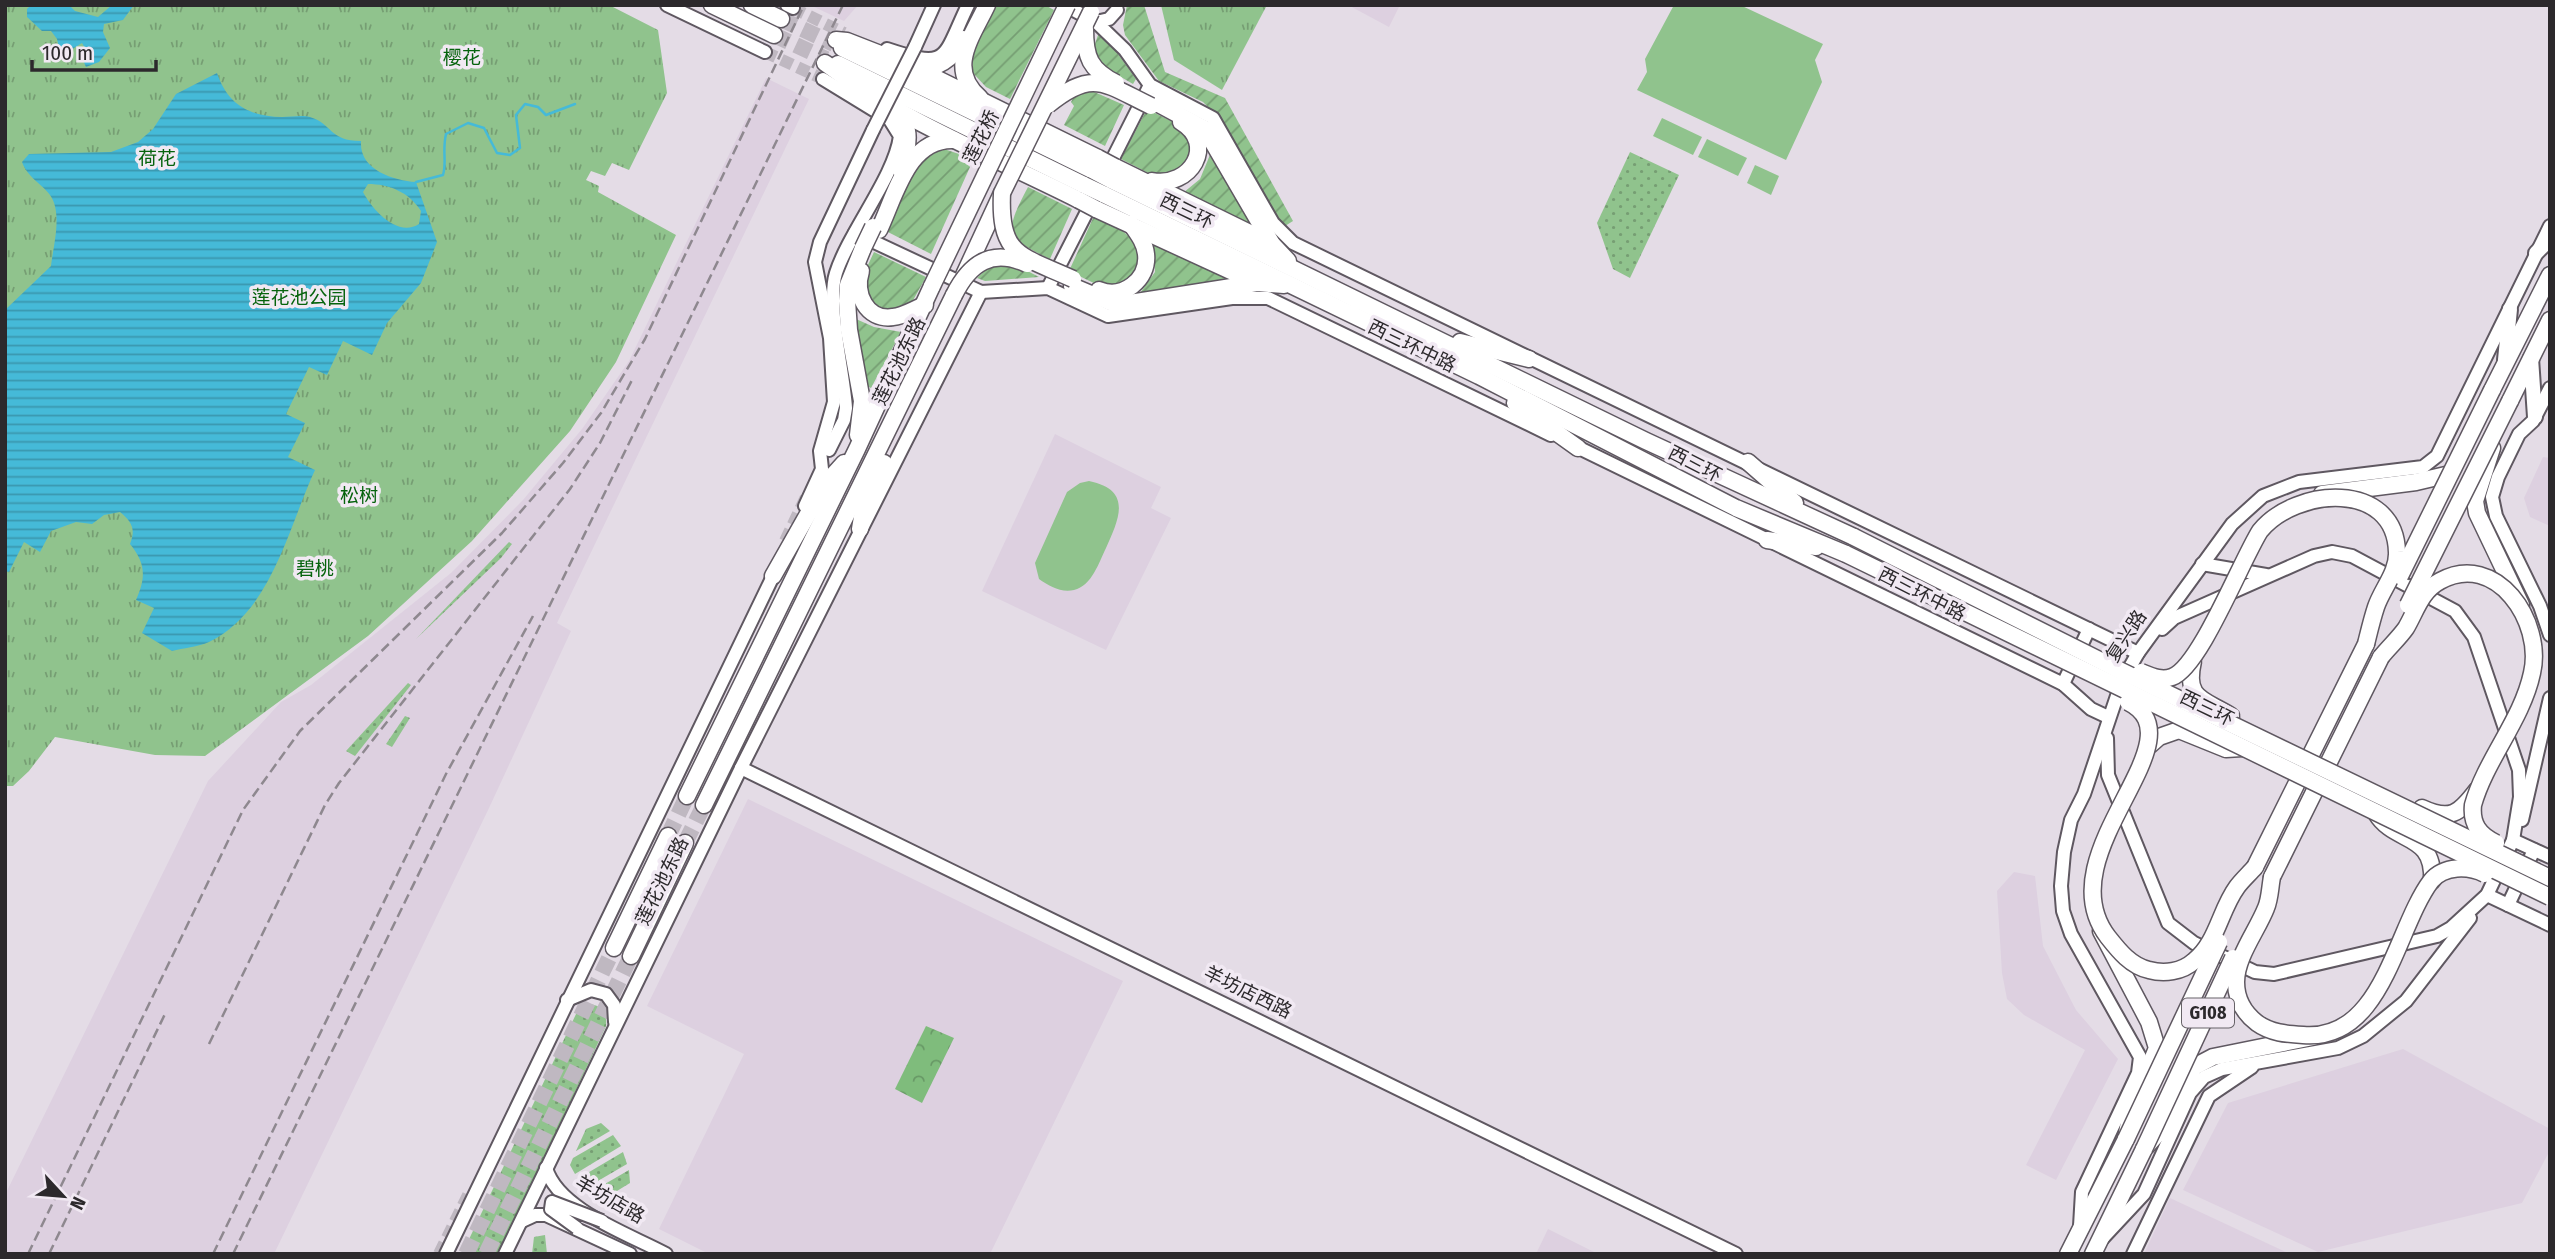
<svg xmlns="http://www.w3.org/2000/svg" width="2555" height="1259" viewBox="0 0 2555 1259" font-family="'Fira Sans Condensed','Noto Sans SC',sans-serif">
  <style>
    .built { fill: #ddd0e0 }
    .grass { fill: url(#grass-dots) }
    .forest { fill: url(#forest-crowns) }
    .park { fill: url(#park-tufts) }
    .garden { fill: url(#garden-furrows) }
    .pitch { fill: #90c38d }
    .water { fill: url(#water-rules); fill-rule: evenodd }
    .lines { fill: none; stroke-linecap: round; stroke-linejoin: round }
    .stream { stroke: #45bad8; stroke-width: 2.5 }
    .secondary-tunnel { stroke: #bfb8c1; stroke-width: 12; stroke-dasharray: 12 6; stroke-linecap: butt }
    .highway-tunnel { stroke: #bfb8c1; stroke-width: 16; stroke-dasharray: 16 8; stroke-linecap: butt }
    .secondary-casing { stroke: #5f5861; stroke-width: 16 }
    .primary-casing { stroke: #5f5861; stroke-width: 18 }
    .highway-casing { stroke: #5f5861; stroke-width: 19 }
    .secondary { stroke: #fff; stroke-width: 12 }
    .primary { stroke: #fff; stroke-width: 14 }
    .highway { stroke: #fff; stroke-width: 16 }
    .rail { stroke: #8e888f; stroke-width: 2.5; stroke-dasharray: 10 5; stroke-linecap: butt }
    .secondary-bridge-casing { stroke: #5f5861; stroke-width: 16; stroke-linecap: butt }
    .highway-bridge-casing { stroke: #5f5861; stroke-width: 19; stroke-linecap: butt }
    .secondary-bridge { stroke: #fff; stroke-width: 12 }
    .highway-bridge { stroke: #fff; stroke-width: 16 }
    .labels { text-anchor: middle; dominant-baseline: central; stroke-width: 7; stroke-linejoin: round; paint-order: stroke }
    .shield { fill: #f1e9f3; stroke: #676368; stroke-width: 2 }
    .shield-label { font-size: 18px; font-weight: bold; fill: #2c292c }
    .park-label { font-size: 19px; fill: #06630d; stroke: #f1e9f3 }
    .street-label { font-size: 19px; fill: #2c292c; stroke: #f1e9f3 }
  </style>
  <defs>
    <pattern id="grass-dots" width="8" height="8" patternUnits="userSpaceOnUse" patternTransform="scale(1.75)"><rect width="8" height="8" fill="#90c38d"/><path d="M2 2h.1M6 6h.1" fill="none" stroke="#769e73" stroke-width="1.8" stroke-linecap="round"/></pattern>
    <pattern id="forest-crowns" width="20" height="18" patternUnits="userSpaceOnUse" patternTransform="scale(1.75)"><rect width="20" height="18" fill="#7fbc7c"/><path d="M2 6a3 3 0 1 1 6 0M12 15a3 3 0 1 1 6 0" fill="none" stroke="#689966"/></pattern>
    <pattern id="park-tufts" width="24" height="20" patternUnits="userSpaceOnUse" patternTransform="scale(1.75)"><rect width="24" height="20" fill="#90c38d"/><path d="M3 7l-1-3M5 7V3M7 7l1-3M15 17l-1-3M17 17v-4M19 17l1-3" fill="none" stroke="#769e73"/></pattern>
    <pattern id="garden-furrows" width="10" height="10" patternUnits="userSpaceOnUse" patternTransform="scale(1.75)"><rect width="10" height="10" fill="#90c38d"/><path d="M-1 1l2-2M0 10L10 0M9 11l2-2" fill="none" stroke="#769e73"/></pattern>
    <pattern id="water-rules" width="6" height="5" patternUnits="userSpaceOnUse" patternTransform="scale(1.75)"><rect width="6" height="5" fill="#45bad8"/><path d="M0 2.5h6" fill="none" stroke="#3a97af"/></pattern>
  </defs>
  <rect width="100%" height="100%" fill="#e4dce6"/>
  <g class="built">
    <path d="M810,5H858L844,21Z"/>
    <path d="M1348,5H1400L1389,27Z"/>
    <path d="M766,78L809,99L557,623L571,631L489,808L274,1254H5V1195L208,781L281,702L311,685L451,573L523,500L582,429L629,361Z"/>
    <path d="M1055,434L1161,487L1151,508L1171,518L1106,650L982,591Z"/>
    <path d="M2543,457L2550,458V526L2530,517L2524,498Z"/>
    <path d="M748,799L1123,981L990,1254H709L659,1229L744,1054L647,1006Z"/>
    <path d="M2014,872L2035,876L2043,946L2076,1010L2118,1059L2056,1180L2026,1165L2085,1050L2024,1015L2007,999L2002,973L1997,891Z"/>
    <path d="M2403,1049L2550,1129V1150L2522,1203L2318,1252L2183,1190L2228,1103Z"/>
    <path d="M2170,1198L2290,1254H2144Z"/>
    <path d="M1548,1229L1598,1254H1536Z"/>
  </g>
  <g class="grass">
    <path d="M1630,152L1679,175L1630,278L1613,269L1597,223Z"/>
    <path d="M509,542L512,544L501,558L416,639Z"/>
    <path d="M408,683L411,685L355,756L346,751Z"/>
    <path d="M405,716L410,718L392,747L386,744Z"/>
    <path d="M590,1004C603,1006 607,1014 606,1026L499,1254H462L577,1012Z"/>
    <path d="M601,1123L610,1131L576,1151L586,1129Z"/>
    <path d="M613,1135L621,1146L575,1174L570,1165L573,1158Z"/>
    <path d="M623,1152L627,1164L591,1185L579,1178Z"/>
    <path d="M629,1170L630,1183L612,1194L598,1188Z"/>
    <path d="M545,1235L547,1254H532L534,1237Z"/>
  </g>
  <path class="forest" d="M926,1026L954,1038L922,1103L895,1089Z"/>
  <g class="park">
    <path d="M5,5H609L658,30L667,93L629,170L612,163L605,176L591,171L586,180L599,186L598,192L676,235L616,362L570,431L472,541L368,636L205,756L155,755L55,737L29,771L13,786H5Z"/>
    <path d="M1161,5H1267L1222,90L1174,60Z"/>
  </g>
  <g class="garden">
    <path d="M996,5H1045L1054,10L1010,99L986,87L972,72L974,49Z"/>
    <path d="M1127,5H1144L1165,72L1225,98L1293,221L1285,226L1279,223L1216,115L1203,102L1159,81L1125,35L1123,25Z"/>
    <path d="M1100,29L1136,79L1133,84L1107,69L1093,50Z"/>
    <path d="M1092,91L1124,105L1105,146L1064,125L1074,106L1071,102L1074,96Z"/>
    <path d="M1147,109L1185,128L1192,152L1184,172L1156,177L1121,159Z"/>
    <path d="M941,148L959,154L970,167L931,254L884,230L919,158Z"/>
    <path d="M1212,150L1257,229L1183,193L1200,179Z"/>
    <path d="M1028,187L1072,209L1050,259C1003,237 1005,231 1028,187Z"/>
    <path d="M1094,216C1122,229 1148,240 1135,276L1108,290L1069,271Z"/>
    <path d="M1153,243L1234,280L1138,296L1155,272Z"/>
    <path d="M874,252L926,277L911,304L886,311L867,301V267Z"/>
    <path d="M1010,262L1039,277L985,281L977,278L989,267Z"/>
    <path d="M856,319L874,327L901,332L871,388L864,384L853,322Z"/>
  </g>
  <g class="pitch">
    <path d="M1674,5H1740L1823,44L1815,60L1822,82L1786,160L1637,90L1647,72L1645,59Z"/>
    <path d="M1662,118L1702,137L1693,155L1653,136Z"/>
    <path d="M1707,139L1747,158L1738,176L1698,157Z"/>
    <path d="M1755,165L1779,176L1771,195L1747,183Z"/>
    <path d="M1089,481C1133,490 1119,519 1106,548C1099,562 1092,586 1074,590C1061,593 1049,586 1039,579L1035,563L1067,492L1080,483Z"/>
  </g>
  <g class="water">
    <path d="M31,5H69L75,11L98,17L112,5H134L123,20L104,24L103,32L110,48L99,62L86,67L82,58L86,50L82,43L66,53L59,48L57,39L51,31H42L27,17V9Z"/>
    <path d="M217,73C228,105 249,116 282,117C291,117 302,115 310,117C333,124 329,141 361,141C359,170 393,180 416,182L437,242L421,283L387,323L372,355L343,341L327,375L309,367L286,414L305,423L288,457L315,470C288,528 272,611 209,642C198,647 183,648 172,651L142,633L154,608L136,600C146,577 146,564 130,544C136,529 132,522 120,512L104,515L92,524L76,522L51,531L40,552L24,542L9,572L5,571V310L51,266C53,247 63,213 50,195C41,183 28,178 22,162L29,154L111,152L138,142L153,129L176,94ZM368,184C389,184 409,192 421,211L419,224C397,238 372,209 363,192Z"/>
  </g>
  <g class="lines">
    <path class="stream" d="M416,182L443,175C447,162 442,151 446,134L468,123L484,128L497,153L510,155L520,148L516,115L525,104L538,107L546,115L575,104"/>
    <g class="secondary-tunnel">
      <path d="M793,8L844,33"/>
      <path d="M765,52L823,79"/>
      <path d="M785,541L806,497"/>
      <path d="M439,1254L469,1193"/>
    </g>
    <g class="highway-tunnel">
      <path d="M781,19L834,44"/>
      <path d="M774,35L826,59"/>
      <path d="M668,836L687,796"/>
      <path d="M685,843L704,805"/>
      <path d="M466,1254L614,948"/>
      <path d="M486,1254L631,956"/>
    </g>
    <defs>
      <g id="secondary">
        <path d="M667,5L765,52"/>
        <path d="M787,5L793,8"/>
        <path d="M1064,5L1096,22"/>
        <path d="M1117,10L1109,19L1096,22L1125,50L1150,85L1213,118L1273,223L1293,243L2138,653"/>
        <path d="M915,47L934,5"/>
        <path d="M887,49C950,70 942,59 968,5"/>
        <path d="M823,79L890,120L900,136C895,176 849,232 836,273C826,304 844,373 846,408L844,420L829,450"/>
        <path d="M1106,172L1150,85"/>
        <path d="M855,233L981,292L1048,288L1108,316L1232,298H1268L1551,435"/>
        <path d="M1048,288L1094,198"/>
        <path d="M2550,388L2533,421L2519,434L2498,477L2492,497L2496,516L2540,606L2550,635"/>
        <path d="M1571,444L2063,684L2091,709L2108,717"/>
        <path d="M805,506L822,469L820,451L834,402L830,338L815,262L820,242L873,130"/>
        <path d="M2202,564L2266,575"/>
        <path d="M2063,684L2089,629"/>
        <path d="M2107,738L2108,775L2168,923L2194,943L2255,972L2274,974L2437,936L2451,928L2487,895L2513,840L2520,797L2519,770L2474,637L2455,611L2352,556L2332,552L2314,556L2174,618L2162,629"/>
        <path d="M741,768L1736,1254"/>
        <path d="M2522,820L2550,698"/>
        <path d="M2513,840L2550,857"/>
        <path d="M2487,895L2550,925"/>
        <path d="M2508,905L2534,850"/>
        <path d="M567,1000L591,990L606,994L614,1005L615,1022"/>
        <path d="M546,1168C558,1210 629,1234 666,1254"/>
        <path d="M522,1221L535,1215H546L630,1254"/>
        <path d="M2080,1226L2082,1192L2138,1073L2140,1057L2071,934L2063,911L2061,886L2064,852L2071,820L2084,794L2122,681L2138,653L2232,524L2263,496L2299,482L2423,467L2437,456L2550,226"/>
        <path d="M2102,1239L2144,1194L2190,1093L2204,1077L2222,1069L2338,1048L2363,1036L2406,1001L2470,918"/>
        <path d="M446,1254L776,570"/>
        <path d="M505,1254L741,768L981,292"/>
        <path d="M2133,1254L2209,1096L2252,1067"/>
      </g>
      <g id="primary">
        <path d="M2536,253L2550,239"/>
        <path d="M2531,358L2535,417"/>
        <path d="M2505,360L2510,309"/>
      </g>
      <g id="highway">
        <path d="M712,5L774,35"/>
        <path d="M752,5L781,19"/>
        <path d="M836,40L847,41L911,66L1098,158"/>
        <path d="M842,48L1092,170"/>
        <path d="M825,63C901,121 994,157 1079,200"/>
        <path d="M838,64L1084,185"/>
        <path d="M914,67C937,71 953,59 963,39"/>
        <path d="M980,98C946,69 972,37 987,5"/>
        <path d="M1153,101L1205,129L1272,244L1288,261"/>
        <path d="M895,109C913,127 909,147 900,169"/>
        <path d="M1115,167L1272,244"/>
        <path d="M1109,179L1646,441L1854,537"/>
        <path d="M1152,181C1191,188 1217,144 1181,122"/>
        <path d="M1103,194L1479,376L1736,508L1846,554"/>
        <path d="M1096,209L1257,283"/>
        <path d="M879,230C896,194 908,138 954,140"/>
        <path d="M861,271C854,293 866,321 893,317C904,316 914,309 925,305"/>
        <path d="M964,275L1002,193"/>
        <path d="M1072,286L1117,305L1257,283L1284,285"/>
        <path d="M1099,290C1122,300 1149,280 1146,254C1145,243 1138,234 1131,224"/>
        <path d="M1460,342L1529,359"/>
        <path d="M2492,390L2550,275"/>
        <path d="M2510,401L2550,320"/>
        <path d="M1515,403L1578,448"/>
        <path d="M858,435L862,401L849,330L847,301L848,285L863,248"/>
        <path d="M2492,448L2475,501L2477,513L2521,605"/>
        <path d="M1748,462L1795,503"/>
        <path d="M2322,494L2416,482L2450,474"/>
        <path d="M860,529L863,511L884,463"/>
        <path d="M1767,540L1816,547"/>
        <path d="M773,576L825,484L844,463"/>
        <path d="M2193,661C2184,700 2204,699 2231,716"/>
        <path d="M2150,745L2159,737L2179,730L2226,749L2242,748"/>
        <path d="M687,796L857,449L932,286"/>
        <path d="M704,805L954,295"/>
        <path d="M2422,808C2450,821 2459,814 2477,790"/>
        <path d="M2376,813C2394,844 2435,832 2432,881"/>
        <path d="M2255,867L2366,644"/>
        <path d="M2272,877L2381,657"/>
        <path d="M614,948L668,836"/>
        <path d="M631,956L685,843"/>
        <path d="M2068,1254L2126,1139L2131,1111L2157,1048L2149,1022L2101,931"/>
        <path d="M2093,1254L2144,1149L2162,1129L2194,1067L2213,1057L2313,1037"/>
      </g>
    </defs>
    <use href="#secondary" class="secondary-casing"/>
    <use href="#primary" class="primary-casing"/>
    <use href="#highway" class="highway-casing"/>
    <use href="#secondary" class="secondary"/>
    <use href="#primary" class="primary"/>
    <use href="#highway" class="highway"/>
    <g class="rail">
      <path d="M209,1044L325,805L339,783L570,489L600,443L632,380"/>
      <path d="M28,1254L243,810L300,731L502,533L563,463L601,413L645,339L804,5"/>
      <path d="M49,1254L165,1014"/>
      <path d="M213,1254L446,774L533,616"/>
      <path d="M233,1254L843,5"/>
    </g>
    <defs>
      <g id="secondary-bridge">
        <path d="M873,130L915,47"/>
        <path d="M577,1228L551,1209L552,1202L602,1221"/>
      </g>
      <g id="highway-bridge">
        <path d="M1085,29C1085,57 1090,70 1116,83"/>
        <path d="M1048,105C1093,68 1105,84 1151,106"/>
        <path d="M1098,158L1115,167"/>
        <path d="M1092,170L1109,179"/>
        <path d="M1084,185L1103,194"/>
        <path d="M1079,200L1096,209"/>
        <path d="M863,248L873,227"/>
        <path d="M1073,279C1021,255 999,257 1002,193L1091,12"/>
        <path d="M932,286L1067,5"/>
        <path d="M954,295C970,263 992,248 1027,264"/>
        <path d="M1854,537L2121,671L2550,878"/>
        <path d="M1846,554L2550,897"/>
        <path d="M2400,576L2492,390"/>
        <path d="M2408,605L2510,401"/>
        <path d="M2381,657C2389,647 2399,638 2406,628C2416,611 2421,591 2440,581C2496,550 2544,622 2532,673C2522,720 2486,759 2473,805C2471,824 2479,835 2496,843"/>
        <path d="M2141,672C2151,676 2161,681 2172,677C2200,667 2241,561 2260,531C2296,487 2395,480 2397,552C2398,572 2382,589 2376,607C2372,619 2369,632 2366,644"/>
        <path d="M2128,702C2204,740 2044,854 2108,937C2119,951 2131,966 2149,970C2164,974 2182,972 2194,961C2217,943 2220,910 2237,887C2242,880 2249,874 2255,867"/>
        <path d="M2272,877C2270,887 2270,899 2266,908C2257,931 2236,957 2236,982C2236,999 2244,1013 2257,1023C2271,1033 2286,1034 2303,1035C2383,1042 2395,929 2431,881C2444,865 2469,866 2485,874"/>
        <path d="M2126,1139L2219,942"/>
        <path d="M2144,1149L2233,958"/>
      </g>
    </defs>
    <use href="#secondary-bridge" class="secondary-bridge-casing"/>
    <use href="#highway-bridge" class="highway-bridge-casing"/>
    <use href="#secondary-bridge" class="secondary-bridge"/>
    <use href="#highway-bridge" class="highway-bridge"/>
  </g>
  <g class="labels">
    <rect class="shield" x="2182" y="998.5" width="52" height="29" rx="5"/>
    <g class="shield-label">
      <text x="2208" y="1013">G108</text>
    </g>
    <g class="park-label">
      <text x="462" y="57">樱花</text>
      <text x="157" y="158">荷花</text>
      <text x="299" y="297">莲花池公园</text>
      <text x="359" y="495">松树</text>
      <text x="315" y="568">碧桃</text>
    </g>
    <g class="street-label">
      <text transform="translate(981 137) rotate(-64)">莲花桥</text>
      <text transform="translate(1187 211) rotate(26)">西三环</text>
      <text transform="translate(1412 346) rotate(26)">西三环中路</text>
      <text transform="translate(899 361) rotate(-64)">莲花池东路</text>
      <text transform="translate(1695 464) rotate(27)">西三环</text>
      <text transform="translate(1922 594) rotate(27)">西三环中路</text>
      <text transform="translate(2126 636) rotate(-57)">复兴路</text>
      <text transform="translate(2207 708) rotate(26)">西三环</text>
      <text transform="translate(662 881) rotate(-64)">莲花池东路</text>
      <text transform="translate(1248 992) rotate(26)">羊坊店西路</text>
      <text transform="translate(610 1199) rotate(30)">羊坊店路</text>
    </g>
  </g>
  <rect width="2555" height="1259" fill="none" stroke="#2c292c" stroke-width="14"/>
  <g transform="translate(63 1196) rotate(116)" stroke="#f1e9f3" stroke-width="5" paint-order="stroke">
  <path d="M0-5L12 26L0 18L-12 26Z" fill="#2c292c"/>
  <text y="-10" font-size="19" font-weight="bold" text-anchor="middle" fill="#2c292c">N</text>
  </g>
  <path d="M32 60v10h124v-10" fill="none" stroke="#2c292c" stroke-width="3.5"/>
  <text x="42" y="60" font-size="21" fill="#2c292c" stroke="#f1e9f3" stroke-width="5" paint-order="stroke">100 m</text>
</svg>
